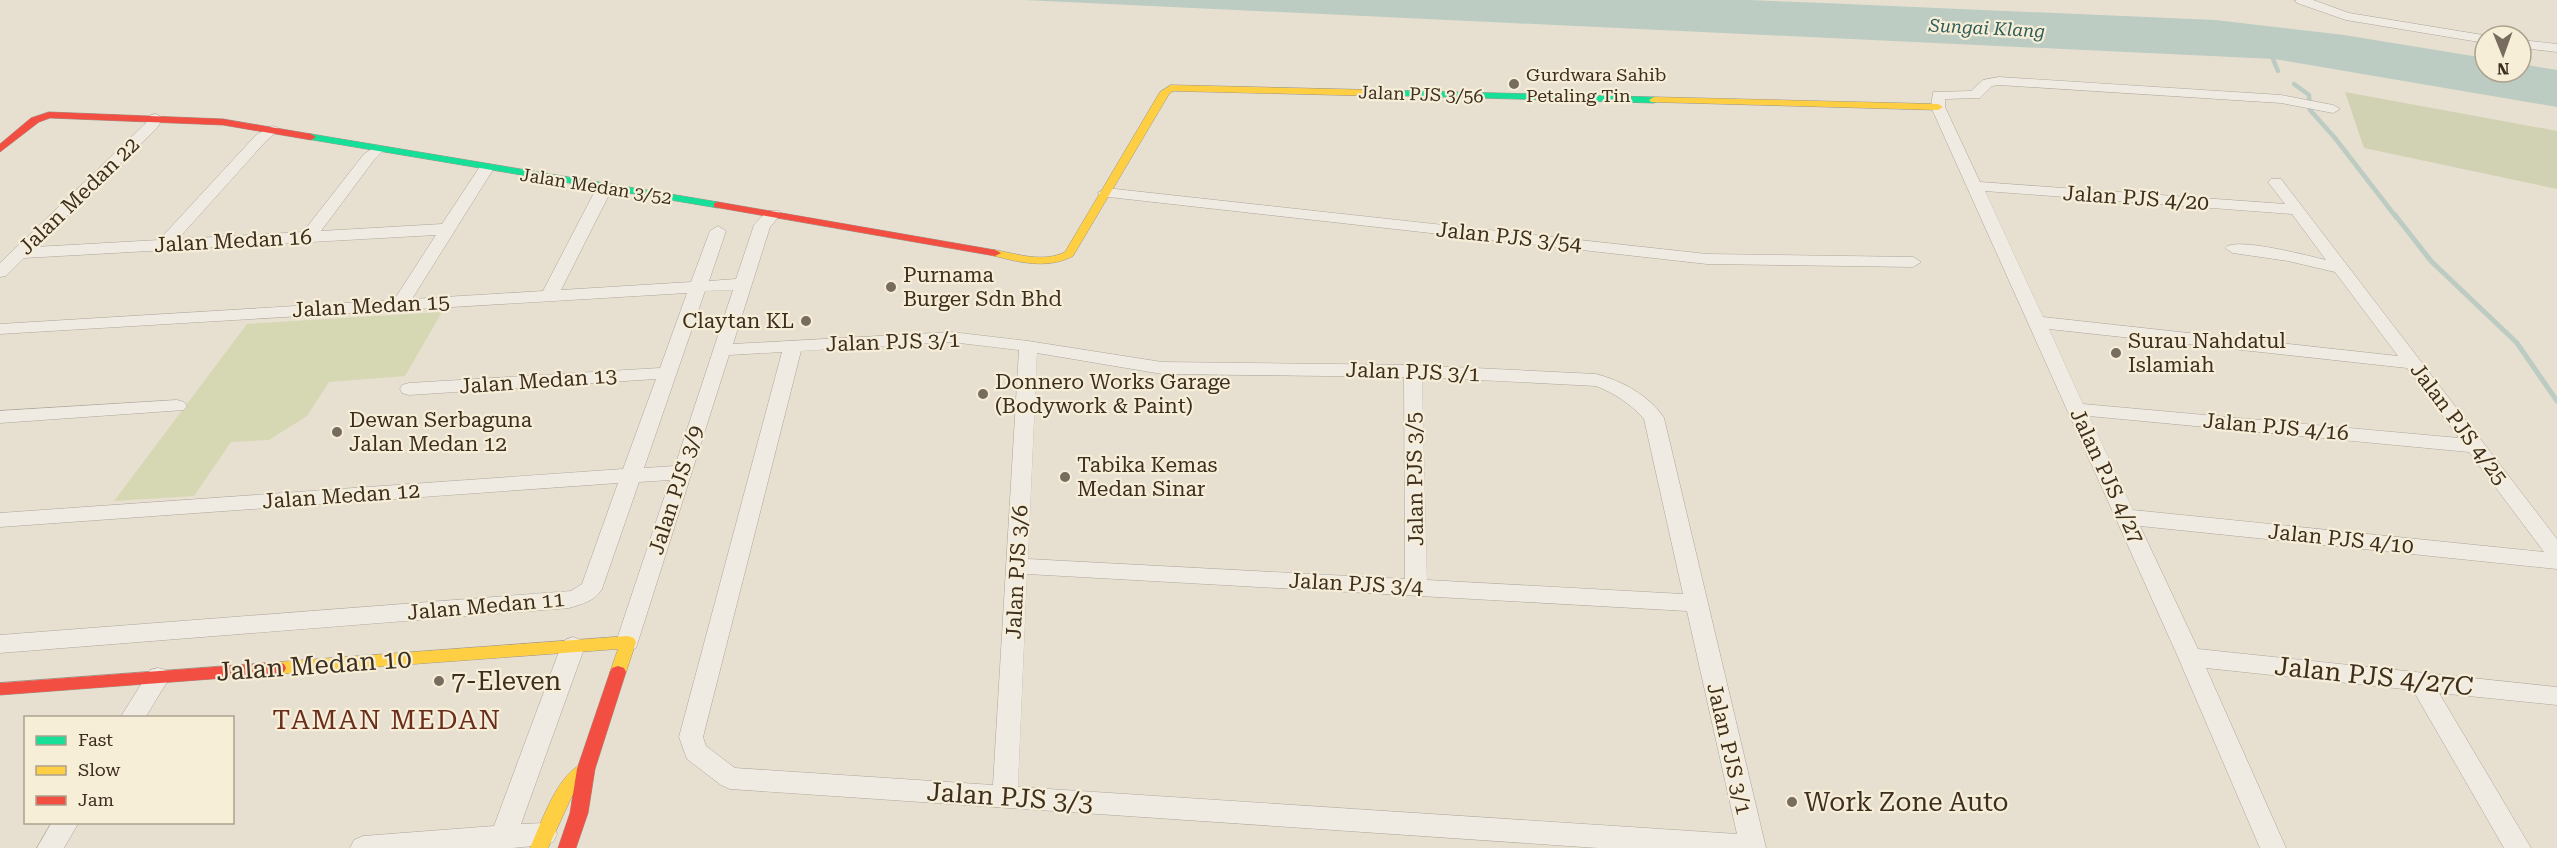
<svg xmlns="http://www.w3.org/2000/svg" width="2557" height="848" viewBox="0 0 2557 848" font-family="'Roboto Serif',serif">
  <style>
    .green { fill: #d6d7b3 }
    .cemetery { fill: #d1d1b3 }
    .water { fill: #bcccc2 }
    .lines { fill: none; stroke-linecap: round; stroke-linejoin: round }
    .stream-far1 { stroke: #bcccc2; stroke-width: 4.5 }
    .stream { stroke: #bcccc2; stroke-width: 5 }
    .street-casing { stroke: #ada599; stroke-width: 1 }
    .fast-casing { stroke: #9c958a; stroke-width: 1 }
    .slow-casing { stroke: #9c958a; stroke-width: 1 }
    .jam-casing { stroke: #9c958a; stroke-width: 1 }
    .street { fill: #efebe3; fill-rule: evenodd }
    .fast { fill: #16e098; fill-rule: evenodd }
    .slow { fill: #ffcf43; fill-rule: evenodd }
    .jam { fill: #f24e42; fill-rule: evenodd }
    .poi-dot { fill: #786c5e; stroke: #f7eed8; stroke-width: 2 }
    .labels { text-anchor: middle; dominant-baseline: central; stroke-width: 4.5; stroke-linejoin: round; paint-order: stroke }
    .far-water-label { font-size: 18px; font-style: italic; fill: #2f5d5a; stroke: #f7eed8 }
    .far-poi-label { font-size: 18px; fill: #3d2e20; stroke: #f7eed8; text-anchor: start }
    .far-street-label { font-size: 18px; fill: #3d2e20; stroke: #f7eed8 }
    .street-label { font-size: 21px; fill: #3d2e20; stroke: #f7eed8 }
    .poi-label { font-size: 21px; fill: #3d2e20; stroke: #f7eed8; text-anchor: start }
    .near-street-label { font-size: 26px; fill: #3d2e20; stroke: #f7eed8 }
    .near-poi-label { font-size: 26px; fill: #3d2e20; stroke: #f7eed8; text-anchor: start }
    .near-neighbourhood-label { font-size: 27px; letter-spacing: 1.5px; fill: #6b2e1e; stroke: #f7eed8 }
  </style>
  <rect width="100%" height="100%" fill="#e7e0d1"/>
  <path class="green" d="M442,312L405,376L329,382L307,416L269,440L231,442L194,496L114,501L247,324Z"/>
  <path class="cemetery" d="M2345,92L2557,131V189L2364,148Z"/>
  <path class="water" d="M1024,0H1749L1824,3L2215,20L2344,35L2485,58V72H2521V64L2557,70V107L2274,59Z"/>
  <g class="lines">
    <g class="stream-far1">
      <path d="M2270,52L2278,71"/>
      <path d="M2294,84L2309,95L2310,110L2335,138L2396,217"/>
    </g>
    <path class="stream" d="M2395,215L2431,261L2517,343L2557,401"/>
    <defs>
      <g id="street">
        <path d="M2295,0H2313L2349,13L2489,36H2485V43L2346,20L2297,3Z"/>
        <path d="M2521,40L2557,44V52L2521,48Z"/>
        <path d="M1999,77L2281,95L2333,105L2340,109L2333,113L2281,103L1999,85L1992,86L1980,98L1945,99V107L1980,182L2285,204L2268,182L2271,179H2281L2557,539V569L2140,526L2198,649L2557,687V705L2439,693L2531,848H2504L2413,690L2206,668L2286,848H2260L2178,657L1931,107L1933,92L1971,91L1983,80ZM1985,191L2292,214L2326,260C2309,256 2234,236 2225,248L2233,253L2288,261L2335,272L2398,356L2043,317ZM2049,329L2407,368L2459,438L2083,404ZM2089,416L2469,452L2544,552L2133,510Z"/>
        <path d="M156,114L163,118L157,128L35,247L159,240L256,135L272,126L277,127L279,130L266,141L178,239L303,232L364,154L378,145L385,149L374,160L321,231L442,224L481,165H491L494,168L412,299L543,291L597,187L605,182L613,187L561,290L691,282L710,231L718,226L726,231L709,281L736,279L754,225L767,211H779L781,214L770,227L733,344L951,332L1028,341L1162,362L1413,365L1596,374C1622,381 1649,395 1664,418L1766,848H1598L730,789L721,785L687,759L679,737L782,352L729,355L636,648L628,651L620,648L616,642L670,480L639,482L602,589C595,601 582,604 569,608L0,653V635L571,591L582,584L618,483L0,527V513L623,469L656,379L409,395L402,393L400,389L402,385L409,383L660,368L687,293L0,334V324L394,300L436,235L24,258L6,276L0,277V263L146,123L151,115ZM733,290L675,466L644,468L705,291ZM951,342L1019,350L993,785L735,768L706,746L703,737L801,351ZM1037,353L1162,374L1404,377L1405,579L1028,559ZM1422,377L1596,386C1614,393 1631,404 1644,419L1683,594L1427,580ZM1027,574L1687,611L1737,834L1018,787Z"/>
        <path d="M1106,188L1707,254L1913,257L1921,262L1913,267L1707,264L1100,196L1098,193Z"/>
        <path d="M177,400L184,402L187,406L184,410L0,423V411Z"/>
        <path d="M573,637L581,640L585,646L521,824L544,823L553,826L557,834L553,842L544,845L512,848H350L354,840L363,836L494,826L561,646L565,640Z"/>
        <path d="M158,668L166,670L170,677L145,718H120L150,670Z"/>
        <path d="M52,822H79L64,848H37Z"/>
      </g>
      <g id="fast">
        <path d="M1378,90L1654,97L1659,100L1654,103L1375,95V91Z"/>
        <path d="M311,134L718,202L724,205L718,208L307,139V135Z"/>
      </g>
      <g id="slow">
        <path d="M1171,85L1378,90L1383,93L1378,96L1173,91L1169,94L1073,256C1047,270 1018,262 991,255L989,253L991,251L995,250C1018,254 1043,263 1065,252L1160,92Z"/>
        <path d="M1654,97L1938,104L1943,107L1938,110L1651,102L1649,100Z"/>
        <path d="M628,636L634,638L636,642L626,672L624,676L618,678L612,676L610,672L618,649L278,674L272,672L270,668L272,664L278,662Z"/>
        <path d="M586,762L592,764L595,769L573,794L548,848H530C542,822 557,772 586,762Z"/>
      </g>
      <g id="jam">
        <path d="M49,112L223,119L311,134L316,137L311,140L223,125L50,118L39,122L0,152V144L31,118Z"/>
        <path d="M718,202L995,250L1001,253L995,256L714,207V203Z"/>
        <path d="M278,662L284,664L286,668L284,672L278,674L0,695V683Z"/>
        <path d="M618,666L624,668L626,672L595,769L588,813L576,848H558L570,813L577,769L610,672L612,668Z"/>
      </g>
    </defs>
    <use href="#street" class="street-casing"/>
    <use href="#fast" class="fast-casing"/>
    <use href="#slow" class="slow-casing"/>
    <use href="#jam" class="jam-casing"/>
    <use href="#street" class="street"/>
    <use href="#fast" class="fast"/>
    <use href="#slow" class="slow"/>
    <use href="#jam" class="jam"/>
  </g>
  <g class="poi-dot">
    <circle cx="1514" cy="84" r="6"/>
    <circle cx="891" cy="287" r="6"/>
    <circle cx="806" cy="321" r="6"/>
    <circle cx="2116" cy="353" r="6"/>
    <circle cx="983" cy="394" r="6"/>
    <circle cx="337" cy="432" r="6"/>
    <circle cx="1065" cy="477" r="6"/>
    <circle cx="439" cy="681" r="6"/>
    <circle cx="1792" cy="802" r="6"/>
  </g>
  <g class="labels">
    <g class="far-water-label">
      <text transform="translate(1987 28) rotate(3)">Sungai Klang</text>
    </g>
    <g class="far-poi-label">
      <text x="1526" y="74">Gurdwara Sahib<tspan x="1526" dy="21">Petaling Tin</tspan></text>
    </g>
    <g class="far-street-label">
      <text transform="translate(1421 94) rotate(2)">Jalan PJS 3/56</text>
      <text transform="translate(596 186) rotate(9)">Jalan Medan 3/52</text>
    </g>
    <g class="street-label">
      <text transform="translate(79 196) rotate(-44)">Jalan Medan 22</text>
      <text transform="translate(2136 198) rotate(4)">Jalan PJS 4/20</text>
      <text transform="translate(1509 237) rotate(6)">Jalan PJS 3/54</text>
      <text transform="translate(233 241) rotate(-3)">Jalan Medan 16</text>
      <text transform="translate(371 306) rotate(-3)">Jalan Medan 15</text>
      <text transform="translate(893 342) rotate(-2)">Jalan PJS 3/1</text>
      <text transform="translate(1413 372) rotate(2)">Jalan PJS 3/1</text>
      <text transform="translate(538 381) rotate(-4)">Jalan Medan 13</text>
      <text transform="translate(2459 424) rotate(53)">Jalan PJS 4/25</text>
      <text transform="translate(2276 427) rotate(5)">Jalan PJS 4/16</text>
      <text transform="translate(2107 476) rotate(65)">Jalan PJS 4/27</text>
      <text transform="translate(1415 479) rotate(-91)">Jalan PJS 3/5</text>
      <text transform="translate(676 490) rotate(-72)">Jalan PJS 3/9</text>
      <text transform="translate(341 496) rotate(-4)">Jalan Medan 12</text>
      <text transform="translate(2341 539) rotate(6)">Jalan PJS 4/10</text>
      <text transform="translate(1017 572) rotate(-87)">Jalan PJS 3/6</text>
      <text transform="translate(1356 584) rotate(3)">Jalan PJS 3/4</text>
      <text transform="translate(486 606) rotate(-5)">Jalan Medan 11</text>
      <text transform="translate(1729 749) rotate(77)">Jalan PJS 3/1</text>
    </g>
    <g class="poi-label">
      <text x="903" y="275">Purnama<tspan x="903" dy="24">Burger Sdn Bhd</tspan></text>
      <text x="794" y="321" text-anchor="end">Claytan KL</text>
      <text x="2128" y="341">Surau Nahdatul<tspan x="2128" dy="24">Islamiah</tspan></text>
      <text x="995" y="382">Donnero Works Garage<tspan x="995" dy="24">(Bodywork &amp; Paint)</tspan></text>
      <text x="349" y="420">Dewan Serbaguna<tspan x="349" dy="24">Jalan Medan 12</tspan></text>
      <text x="1077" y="465">Tabika Kemas<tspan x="1077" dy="24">Medan Sinar</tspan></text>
    </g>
    <g class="near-street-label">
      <text transform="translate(314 665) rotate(-4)">Jalan Medan 10</text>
      <text transform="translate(2374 676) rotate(6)">Jalan PJS 4/27C</text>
      <text transform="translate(1010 797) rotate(4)">Jalan PJS 3/3</text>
    </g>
    <g class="near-poi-label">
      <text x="451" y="681">7-Eleven</text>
      <text x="1804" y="802">Work Zone Auto</text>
    </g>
    <g class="near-neighbourhood-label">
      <text x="387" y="720">TAMAN MEDAN</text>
    </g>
  </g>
  <rect x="24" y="716" width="210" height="108" fill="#f7eed8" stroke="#ada18e" stroke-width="1.5"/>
  <rect x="36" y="736" width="30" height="9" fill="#16e098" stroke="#ada18e" stroke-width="1.5"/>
  <text x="78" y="746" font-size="18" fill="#3d2e20">Fast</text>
  <rect x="36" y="766" width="30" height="9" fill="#ffcf43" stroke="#ada18e" stroke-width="1.5"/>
  <text x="78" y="776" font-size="18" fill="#3d2e20">Slow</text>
  <rect x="36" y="796" width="30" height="9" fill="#f24e42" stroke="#ada18e" stroke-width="1.5"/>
  <text x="78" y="806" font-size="18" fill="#3d2e20">Jam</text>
  <g transform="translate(2503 54) rotate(179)"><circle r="28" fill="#f7eed8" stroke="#ada18e" stroke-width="1.5"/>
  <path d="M0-4.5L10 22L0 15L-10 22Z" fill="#786c5e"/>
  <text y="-9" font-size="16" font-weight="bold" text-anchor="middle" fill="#3d2e20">N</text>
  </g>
</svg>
